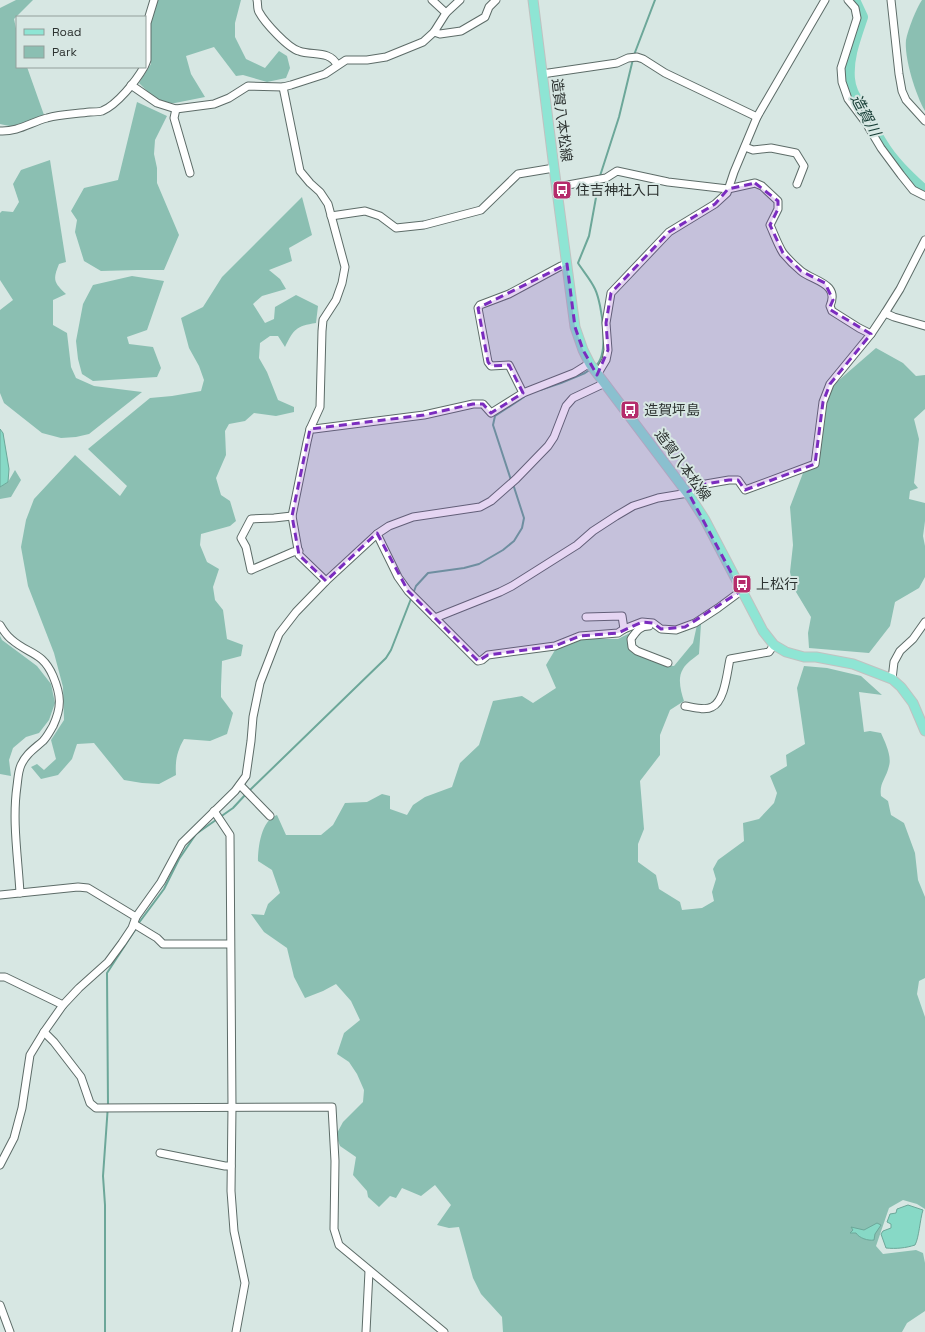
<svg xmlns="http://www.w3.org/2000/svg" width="925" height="1332" viewBox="0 0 925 1332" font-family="'Space Grotesk','Noto Sans JP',sans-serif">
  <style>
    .green { fill: #8bbfb2 }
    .water { fill: #87d9c6; stroke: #6ca799 }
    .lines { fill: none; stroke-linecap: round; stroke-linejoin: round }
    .stream { stroke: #6ca799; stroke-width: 2 }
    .river { stroke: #87d9c6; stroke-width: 12 }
    .minor-casing { stroke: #5d6c68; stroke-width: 9 }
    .major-casing { stroke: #c0c2c1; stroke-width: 11 }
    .minor { stroke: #fff; stroke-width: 7 }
    .major { stroke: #8ee5d4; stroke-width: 9 }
    .marked { fill: #7b2cbf; fill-opacity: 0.2; stroke: #7b2cbf; stroke-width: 3; stroke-dasharray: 8 5; stroke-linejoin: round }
    .labels { text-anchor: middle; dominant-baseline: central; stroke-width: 4; stroke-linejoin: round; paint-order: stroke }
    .street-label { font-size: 14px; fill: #2c3230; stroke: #d7e7e3 }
    .poi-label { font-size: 14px; fill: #2c3230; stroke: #d7e7e3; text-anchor: start }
    .water-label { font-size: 15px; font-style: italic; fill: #153c34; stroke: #d7e7e3 }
  </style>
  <rect width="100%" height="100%" fill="#d7e7e3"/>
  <g class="green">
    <path d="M16,0H33L14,19L17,33V67H27L44,115L14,127L0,124V8Z"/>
    <path d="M158,0H241L235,23V37L246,59L265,68L279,51L287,56L290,68L286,78L267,82L243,75L236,76L214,47L186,56L191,74L205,97L175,103H159L139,83L151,64L150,23Z"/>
    <path d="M922,0H925V111C916,96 904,58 906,40C908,29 916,9 922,0Z"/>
    <path d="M137,102L167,116L155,140L154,154L157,168V183L179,235L164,270H137L101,271L84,261L75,232L77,220L71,211L84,188L118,180Z"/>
    <path d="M50,160L66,262L59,264C53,279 53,282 66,294L53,300V325L67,333L71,367L76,378L94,386L142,392L89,434L76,437L61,438L42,433L4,403L0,393V310L13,300L0,280V213L2,211L13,212L19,202L13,184L21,170Z"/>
    <path d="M302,197L312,235L289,248L292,261L269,270L280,279L286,289L262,296L253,304L265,323L274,319L275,307L296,295L318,306L316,323C296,326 294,329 285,347L278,336H270L260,343L259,358L267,372L278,400L294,407V412L276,416L254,413L245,421L229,424L225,431L226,455L216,478L221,495L230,501L236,521L230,526L201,534L200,545L207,562L219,569L213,587L215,600L223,610L227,639L243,645L241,656L222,661L221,686V697L233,713L227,734L210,741L184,739C177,751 175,761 176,775L159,784L142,783L124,780L94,743L77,744L72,759L58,775L41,779L31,767L37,764L44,770L56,759L51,740L64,720L63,687L54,653L28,586L21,547L26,520L34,499L75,455L120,496L127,486L88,449L150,398L172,396L201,391L204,380L199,366L189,348L181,318L203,307L222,277Z"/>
    <path d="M132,276L164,281L147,330L127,337L129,344L153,347L161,368L157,377L93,381L82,374L78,359L76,341L83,304L93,285Z"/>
    <path d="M876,348L903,363L916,376L925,375V409L914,419L919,439L914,483L918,488L910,491L909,499L925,503V521L923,536L925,546V577L919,588L895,602L890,626L869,653L809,648L808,633L811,617L793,587L790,572L793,545L790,507L803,473L818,466L825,403L831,387Z"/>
    <path d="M15,470L21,480L11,497L0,499V487L8,482Z"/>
    <path d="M701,624L699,654C694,658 686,663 683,669C677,678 681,692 684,701L670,710L660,735V755L640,781L644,829L638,844V862L656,875L659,889L680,902L682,910L702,908L714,901L712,892L716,879L713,869L718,860L744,841L743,823L759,819L774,803L777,793L770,776L787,766L786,755L805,744L797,688L804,666L827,668L861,676L882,695L859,692L864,732L870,731L881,733C885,742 892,756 889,766C886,779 879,783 881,796L888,801L891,815L904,823L915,853L918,880L925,897V978L919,981L917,994L925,1017V1209L917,1204L903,1200L889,1208L876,1246L883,1254L916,1250L923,1253L925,1263V1311L907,1323L902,1332H503L502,1317L481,1294L473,1278L459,1227L449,1228L437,1225L451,1205L435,1185L421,1196L402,1188L396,1198L390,1196L379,1207L368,1197L367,1191L353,1175L356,1157L340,1146L336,1135L343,1122L363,1102L364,1090L357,1074L349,1062L337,1054L344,1033L360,1020L351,1001L336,984L323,991L305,998L294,977L287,948L264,932L251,914L264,915L268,904L280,893L272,870L258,861C258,848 261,820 277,815L286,835H321L333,825L345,803L367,802L382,794L390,796V809L407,815L413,805L425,797L452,787L460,763L479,745L493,701L522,696L533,703L556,688L546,665L555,650L583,639H618L630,633L628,645L633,653L664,665L674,666L693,643L697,625Z"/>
    <path d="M0,636L2,640L37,666L51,684L55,703L49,720L39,733L26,737L13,748L9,760L11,776L0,774Z"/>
  </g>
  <g class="water">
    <path d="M0,429L3,433L9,469L8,482L0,487Z"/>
    <path d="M908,1205L923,1210C920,1219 919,1238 915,1245C906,1248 896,1249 886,1248L881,1234L883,1231L891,1228V1224L887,1222L890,1214L896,1213L897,1209Z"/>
    <path d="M877,1223L881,1225L875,1234L874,1240C868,1241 859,1238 856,1233H850L853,1230L851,1227L864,1230Z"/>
  </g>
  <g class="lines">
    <g class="stream">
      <path d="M634,55L655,0"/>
      <path d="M600,176L619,117L633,59"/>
      <path d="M595,366C610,356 602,304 595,289C591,280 583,271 578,263L589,236L599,181"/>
      <path d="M540,390L561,383L585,373L591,369"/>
      <path d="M511,480L493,425L495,416L524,397"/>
      <path d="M249,791L386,658L391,650L416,586L428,573L464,568L479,564L503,550L514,541L522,528L524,518L513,484"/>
      <path d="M138,924L164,889L179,859L196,834L233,808L246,794"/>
      <path d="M105,1332V1205L103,1176L108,1105L107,973L135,930"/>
    </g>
    <path class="river" d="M854,0L862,17C855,38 847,58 849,79C850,93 858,101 864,112C871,122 875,134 882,144C892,161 908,176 922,189L925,191"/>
    <defs>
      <g id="minor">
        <path d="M257,0C258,4 257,9 259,12C265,23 288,48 299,51C312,56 330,50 337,65"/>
        <path d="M432,0L446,13"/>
        <path d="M848,0L855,8L857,18L841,68L842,82L848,99L866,123L881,148L901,175L913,190L925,196"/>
        <path d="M891,0L899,74L902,91L906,100L925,121"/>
        <path d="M434,32L440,34L461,31L485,17L489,7L496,0"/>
        <path d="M145,65L147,60V23L154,0"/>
        <path d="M542,74L617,63L628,58L637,57L643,59L665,73L757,117"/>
        <path d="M131,85L157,103L176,109L214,104L229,98L248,86L283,87L291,85L325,74L346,60H367L386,57L423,42L434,32L446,13L460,0"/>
        <path d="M283,87L300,171L310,183L320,192L328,204L345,267L342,283L336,300L323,320L322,331L320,407L310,429L307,442L292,516L299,555L326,581"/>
        <path d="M176,109L174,118L190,173"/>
        <path d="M0,131C18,132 31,122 47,118C61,114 75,114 90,112C93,112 98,112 102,111C117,105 136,81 144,67"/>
        <path d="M745,147L753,150L771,148L796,153L804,166L797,184"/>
        <path d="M557,187L606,178L617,171L668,182L728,189L755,183L762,186L778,201V209L770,225C774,234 778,245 783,253C788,259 795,266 801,271C813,281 840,283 830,306L832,311L859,328L871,334"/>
        <path d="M331,216L365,211L380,216L396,228L424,225L481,210L518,174L554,168"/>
        <path d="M885,313L894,317L925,326"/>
        <path d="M597,373L600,370L606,360L608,350L606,323L611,293L669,232L715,204L727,193L734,172L757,117L825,0"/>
        <path d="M523,393L509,365L491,366L488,362L478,308L480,305L509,294L561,266L567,264"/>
        <path d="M310,429H314L424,415L473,404H483L491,413L523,393L574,373L590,363"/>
        <path d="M292,516L274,518L251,519L241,538L246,547L251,570L293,552L299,551"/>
        <path d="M377,534L398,577L408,591L478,661L482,660L488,655L555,646L580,636L618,633L624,629L642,622L653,623L661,629L676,630L695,623L718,608L741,591"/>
        <path d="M586,617L622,616L624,629"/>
        <path d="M435,618L500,592L512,586L577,545L593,531L616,516L633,506L658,498L688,493L700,485L729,480H738L745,490L815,464L823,402L830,384L871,334L885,313L900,289L925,240"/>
        <path d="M0,625C3,630 6,635 11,639C29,655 42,651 53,676C61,695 62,707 53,726C50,731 47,737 43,741C34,749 26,754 21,765C18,772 18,779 17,786C12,821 18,857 20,893"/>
        <path d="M649,626C639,626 636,632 631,639L632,647L637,651L668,663"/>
        <path d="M892,679L894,662L900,651L913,639L925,622"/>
        <path d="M685,706C692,707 705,711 712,707C725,701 727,672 730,659L769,652L774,645"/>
        <path d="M240,785L270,816"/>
        <path d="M214,811L230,835L232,1107L231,1191L234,1231L245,1283L236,1332"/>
        <path d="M0,895L78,887L88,888L136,917"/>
        <path d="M134,924L157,938L163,944H230"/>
        <path d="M0,977H5L63,1005"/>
        <path d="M44,1032L54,1042L81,1077L90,1103L96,1108L332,1107L335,1161L334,1229L339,1245L444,1332"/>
        <path d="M160,1153L225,1166H231"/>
        <path d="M0,1165L14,1138L22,1108L30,1055L44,1032L63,1005L79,988L108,962L122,943L132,928L136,917L161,882L182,843L235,791L246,776L251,741L253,717L260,683L279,634L296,612L326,581L377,534L389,526L413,517L480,507L491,501L516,479L548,446L554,437L566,406L573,398L605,383"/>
        <path d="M0,1305L10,1332"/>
        <path d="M366,1332L369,1271"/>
      </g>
      <path id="major" d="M533,0L554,168L575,327L583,350L590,364L691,498L705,520L763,631L774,645L786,652L804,657H816L853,664L892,679L901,687L913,703L925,731"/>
    </defs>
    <use href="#minor" class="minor-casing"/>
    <use href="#major" class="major-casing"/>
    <use href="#minor" class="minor"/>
    <use href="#major" class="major"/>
  </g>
  <path class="marked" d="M755,183L778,201V209L770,225L783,253L801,271L825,283L833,300L829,309L871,334L830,384L823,402L815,464L745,490L738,480H729L700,485L688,492L741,591L685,627L661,629L653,623L642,622L618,633L580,636L555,646L488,655L478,661L408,591L377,533L326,581L299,555L292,516L310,429L424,415L473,404H483L491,413L523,393L509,365L491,366L488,362L478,308L567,264L575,327L583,350L597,375L608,350L606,323L611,293L669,232L715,204L728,189Z"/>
  <defs>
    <symbol id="bus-square" viewBox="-11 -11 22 22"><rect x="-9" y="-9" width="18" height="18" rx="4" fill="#b52c6b" stroke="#d7e7e3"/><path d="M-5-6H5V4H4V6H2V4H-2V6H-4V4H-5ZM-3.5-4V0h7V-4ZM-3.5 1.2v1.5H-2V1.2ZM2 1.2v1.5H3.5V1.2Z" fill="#fff"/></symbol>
  </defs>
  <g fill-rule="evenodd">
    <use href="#bus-square" x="551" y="179" width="22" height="22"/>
    <use href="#bus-square" x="619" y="399" width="22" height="22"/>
    <use href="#bus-square" x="731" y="573" width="22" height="22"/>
  </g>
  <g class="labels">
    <g class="street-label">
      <text transform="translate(562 120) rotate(83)">造賀八本松線</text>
      <text transform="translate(683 465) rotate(54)">造賀八本松線</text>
    </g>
    <g class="poi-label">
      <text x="576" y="190">住吉神社入口</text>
      <text x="644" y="410">造賀坪島</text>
      <text x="756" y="584">上松行</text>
    </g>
    <g class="water-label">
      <text transform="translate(866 115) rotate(62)">造賀川</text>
    </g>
  </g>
  <rect x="16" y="16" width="130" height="52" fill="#d7e7e3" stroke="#939f9b"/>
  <rect x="24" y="29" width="20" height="6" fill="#8ee5d4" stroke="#939f9b"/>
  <text x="52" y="36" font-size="12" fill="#2c3230">Road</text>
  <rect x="24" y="46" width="20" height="12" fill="#8bbfb2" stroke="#939f9b"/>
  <text x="52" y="56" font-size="12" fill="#2c3230">Park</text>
</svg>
